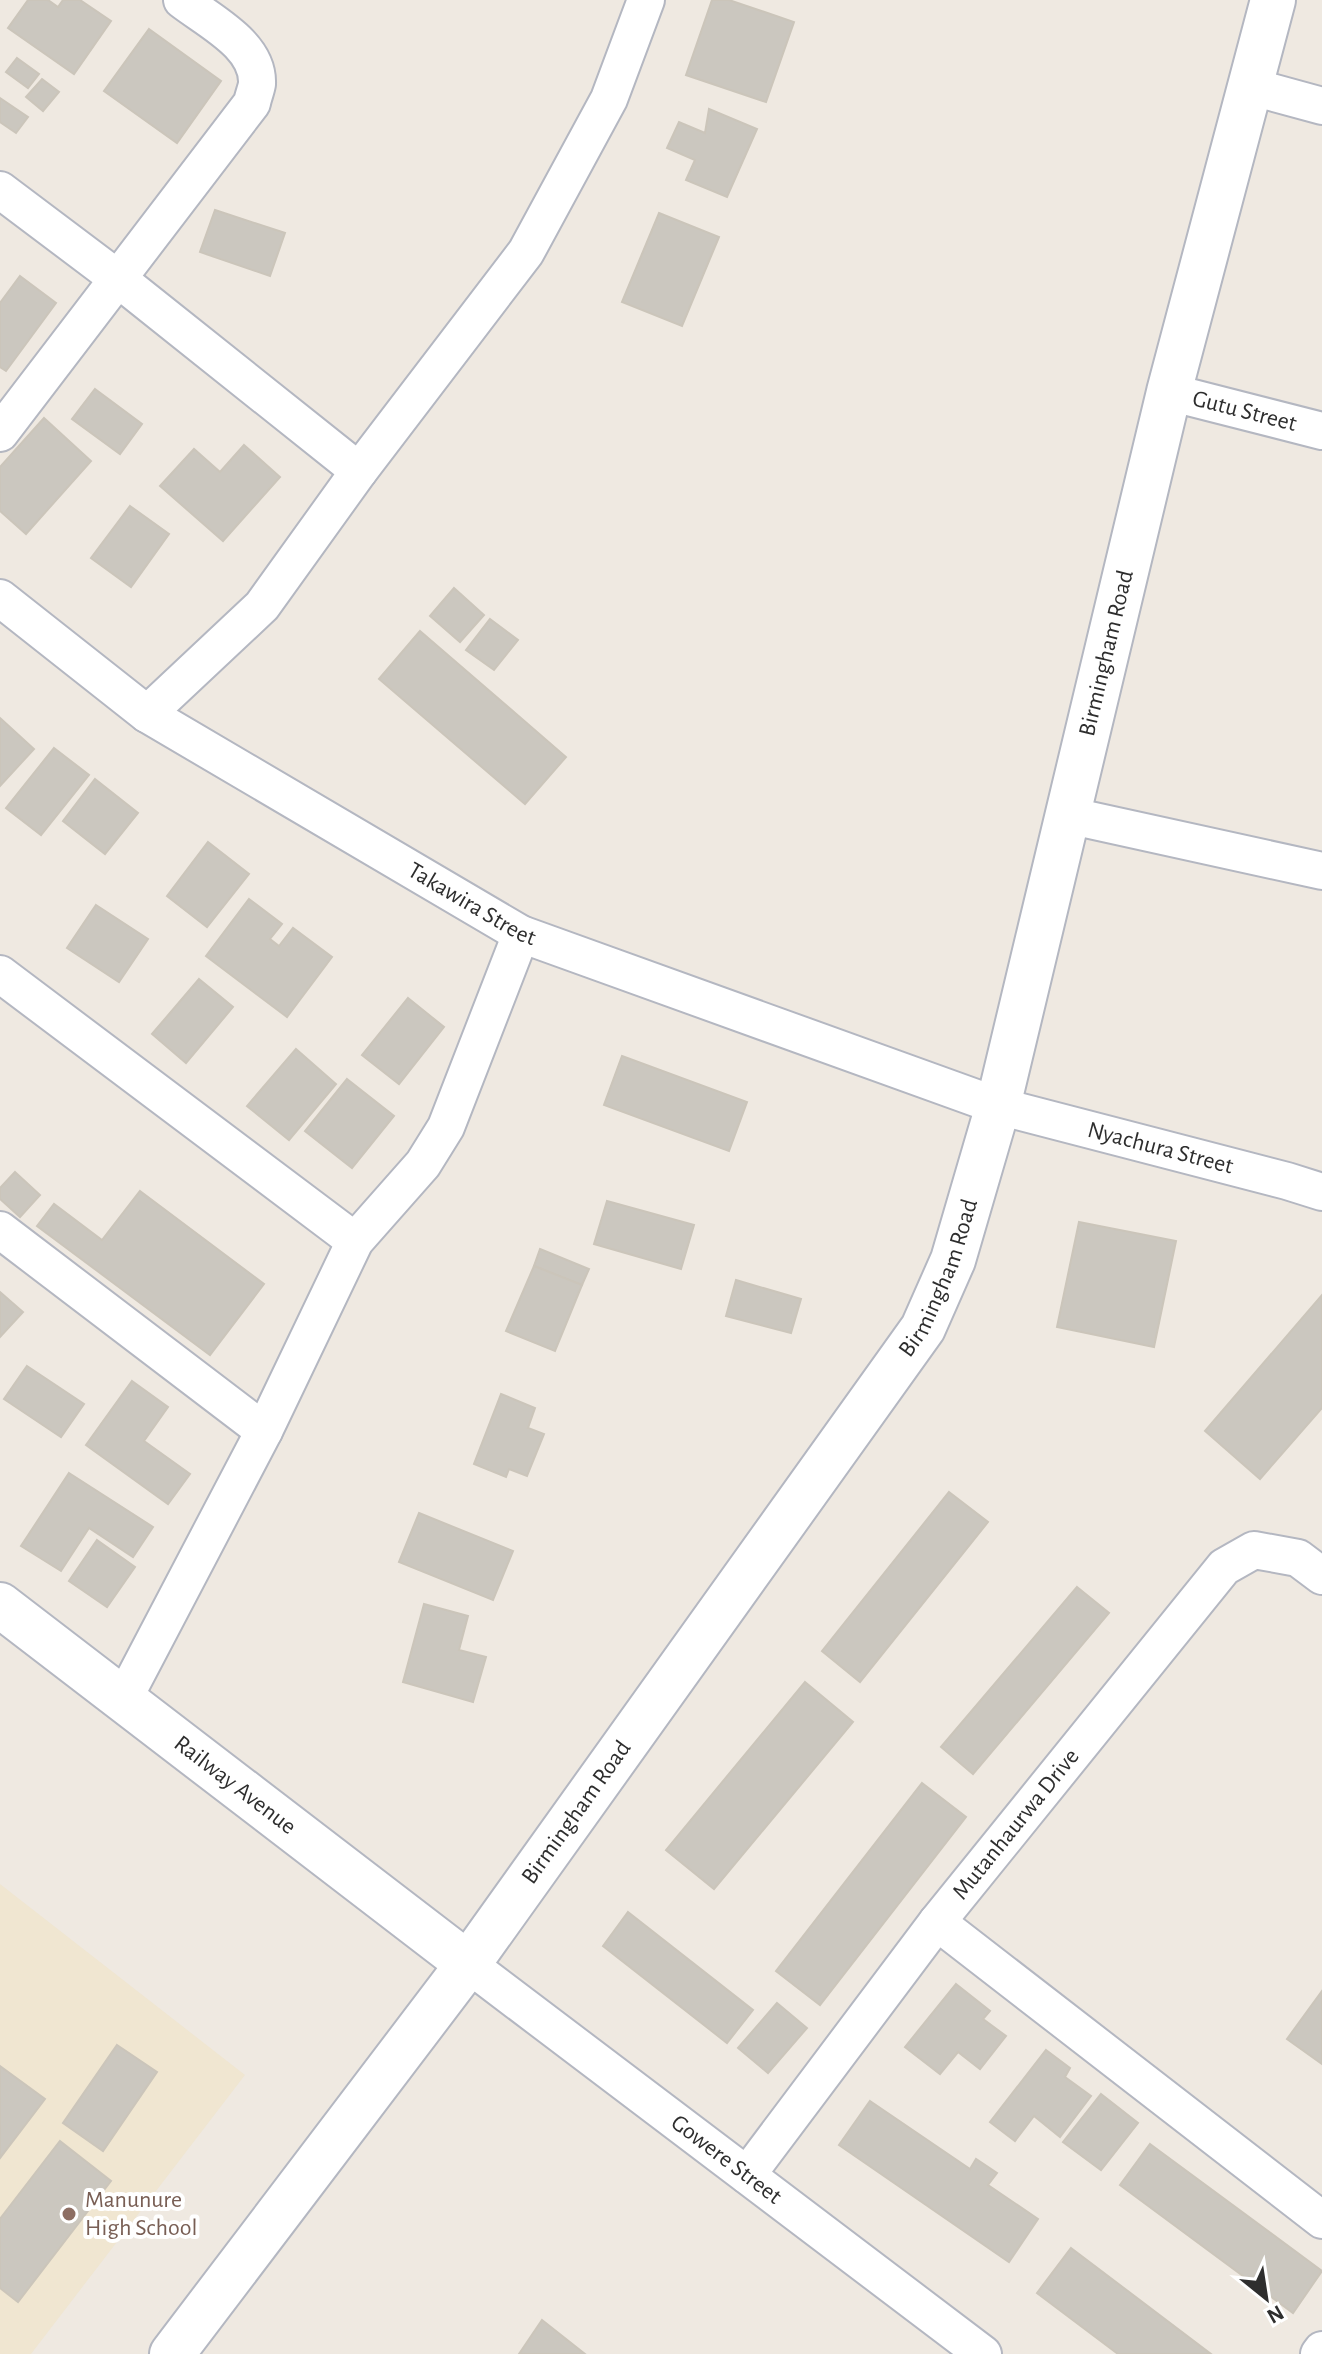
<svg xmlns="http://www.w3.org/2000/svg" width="1322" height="2354" viewBox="0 0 1322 2354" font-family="'Alegreya Sans',sans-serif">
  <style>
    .education { fill: #f0e6d1 }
    .building { fill: #cbc7bf; stroke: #cbc5ba; stroke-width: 2 }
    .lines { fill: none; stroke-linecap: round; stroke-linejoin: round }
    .minor-casing { stroke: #b4b7c1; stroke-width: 40 }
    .tertiary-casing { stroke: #b4b7c1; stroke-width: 48 }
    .minor { stroke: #fff; stroke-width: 36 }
    .tertiary { stroke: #fff; stroke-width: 44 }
    .education-dot { fill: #8d6e63; stroke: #fff; stroke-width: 3 }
    .labels { text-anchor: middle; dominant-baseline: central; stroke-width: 8; stroke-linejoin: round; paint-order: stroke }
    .street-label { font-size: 24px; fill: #2e2e2e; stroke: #fff }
    .education-label { font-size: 24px; fill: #785e54; stroke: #fff; text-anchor: start }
  </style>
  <rect width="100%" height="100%" fill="#efe9e1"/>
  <path class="education" d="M0,1884L245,2075L31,2354H0Z"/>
  <g class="building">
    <path d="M28,0H48L58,7L63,0H80L111,21L74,74L8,28Z"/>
    <path d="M712,0H729L794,22L766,102L686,75Z"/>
    <path d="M149,29L221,81L177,143L104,91Z"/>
    <path d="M17,58L39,74L28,88L6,72Z"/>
    <path d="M42,79L59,92L43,111L26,97Z"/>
    <path d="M0,98L28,117L16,133L0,122Z"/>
    <path d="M709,109L757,129L727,197L686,180L695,160L667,148L679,122L705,133Z"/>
    <path d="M215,210L285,233L270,276L200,252Z"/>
    <path d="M659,213L719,237L682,326L622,302Z"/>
    <path d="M20,276L56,303L6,371L0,367V303Z"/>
    <path d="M95,389L142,424L120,454L72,419Z"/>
    <path d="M44,418L91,461L26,534L0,511V467Z"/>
    <path d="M244,445L280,477L223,541L160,486L194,449L220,472Z"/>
    <path d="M130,506L169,534L131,587L91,558Z"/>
    <path d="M454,588L484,615L460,642L430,616Z"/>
    <path d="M490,619L518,640L494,670L466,650Z"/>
    <path d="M420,631L566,757L525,804L379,679Z"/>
    <path d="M0,718L34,749L0,786Z"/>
    <path d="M54,748L89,775L41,835L6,808Z"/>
    <path d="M95,779L138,813L105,854L63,821Z"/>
    <path d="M208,842L249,874L207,927L167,896Z"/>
    <path d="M249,899L282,924L270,939L279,946L293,928L332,957L287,1017L206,956Z"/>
    <path d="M96,905L148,939L119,982L67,948Z"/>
    <path d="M199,979L233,1007L186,1063L152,1034Z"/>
    <path d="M408,998L444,1027L399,1084L362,1055Z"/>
    <path d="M296,1049L336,1084L289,1140L247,1106Z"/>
    <path d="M622,1056L747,1102L729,1151L604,1105Z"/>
    <path d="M347,1079L394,1116L352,1168L305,1131Z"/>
    <path d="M15,1172L40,1195L20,1217L0,1199V1188Z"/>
    <path d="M140,1191L264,1284L210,1355L37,1226L54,1204L102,1240Z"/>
    <path d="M607,1201L694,1225L681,1269L594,1244Z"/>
    <path d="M1079,1222L1176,1241L1154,1347L1057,1327Z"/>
    <path d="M540,1249L589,1269L582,1285L534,1266Z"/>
    <path d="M534,1266L582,1285L555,1351L506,1331Z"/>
    <path d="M736,1280L801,1299L791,1333L726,1316Z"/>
    <path d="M0,1292L23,1312L0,1337Z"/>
    <path d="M1322,1295V1408L1260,1479L1205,1431Z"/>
    <path d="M27,1366L84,1404L61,1437L4,1399Z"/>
    <path d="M132,1381L168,1407L144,1441L190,1474L168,1504L86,1445Z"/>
    <path d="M501,1394L535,1408L528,1428L544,1434L527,1476L509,1469L506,1477L474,1464Z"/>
    <path d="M69,1473L153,1527L133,1557L89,1528L61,1571L21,1546Z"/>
    <path d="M949,1492L988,1522L860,1682L822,1651Z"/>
    <path d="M419,1513L513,1551L493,1600L399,1562Z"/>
    <path d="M97,1540L135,1567L107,1607L69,1581Z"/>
    <path d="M1077,1587L1109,1613L973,1774L941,1747Z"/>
    <path d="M424,1604L468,1616L459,1650L486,1657L473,1702L403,1682Z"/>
    <path d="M805,1682L853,1722L714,1889L666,1850Z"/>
    <path d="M922,1783L966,1817L820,2005L776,1971Z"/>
    <path d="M628,1912L753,2010L727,2043L603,1946Z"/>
    <path d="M956,1984L990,2011L983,2019L1006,2036L980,2069L958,2052L940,2074L905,2047Z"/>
    <path d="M1322,1991V2064L1287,2039Z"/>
    <path d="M777,2003L807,2028L768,2073L738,2048Z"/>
    <path d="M117,2045L157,2072L103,2151L63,2123Z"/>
    <path d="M1046,2050L1070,2068L1065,2077L1091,2096L1060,2137L1034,2116L1015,2141L990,2122Z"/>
    <path d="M0,2066L45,2099L0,2158Z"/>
    <path d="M1101,2094L1138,2123L1101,2170L1063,2142Z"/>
    <path d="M870,2101L970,2169L976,2159L997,2173L988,2185L1038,2219L1009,2262L839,2145Z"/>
    <path d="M60,2141L111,2181L18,2302L0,2288V2219Z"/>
    <path d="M1150,2144L1322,2271L1293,2313L1120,2185Z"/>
    <path d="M1071,2248L1211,2354H1118L1037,2293Z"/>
    <path d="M542,2320L585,2354H519Z"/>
  </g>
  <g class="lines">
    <defs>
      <g id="minor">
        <path d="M1249,86L1322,106"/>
        <path d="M0,190L117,278L359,471"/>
        <path id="s1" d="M1169,392L1322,431"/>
        <path d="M0,433L252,103C253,97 256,90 257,84C259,45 209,21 182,0"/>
        <path id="s2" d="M0,598L147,714L521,934L998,1106L1287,1181L1322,1192"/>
        <path d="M147,714L262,606L359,471L526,252L609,99L646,0"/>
        <path d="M1067,815L1322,871"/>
        <path d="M0,974L355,1241"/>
        <path d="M0,1230L264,1431"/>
        <path d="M123,1700L264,1431L355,1241L423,1164L446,1127L521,934"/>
        <path d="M937,1922L1322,2220"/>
        <path id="s3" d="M468,1964L983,2354"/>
        <path id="s4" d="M747,2175L937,1922L1224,1567L1254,1550L1298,1558L1322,1576"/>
        <path d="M1319,2354L1322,2350"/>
      </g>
      <g id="tertiary">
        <path id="s5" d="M0,1605L468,1964"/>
        <path id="s6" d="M172,2354L468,1964L923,1328L953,1260L998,1106L1169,392L1273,0"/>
      </g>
    </defs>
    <use href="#minor" class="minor-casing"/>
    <use href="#tertiary" class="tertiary-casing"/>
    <use href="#minor" class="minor"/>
    <use href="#tertiary" class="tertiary"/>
  </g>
  <circle class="education-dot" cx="69" cy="2214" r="8"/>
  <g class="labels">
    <g class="street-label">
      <text stroke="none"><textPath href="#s1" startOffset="78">Gutu Street</textPath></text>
      <text stroke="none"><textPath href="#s6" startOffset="1972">Birmingham Road</textPath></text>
      <text stroke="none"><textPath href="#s2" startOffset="564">Takawira Street</textPath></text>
      <text stroke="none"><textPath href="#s2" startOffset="1296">Nyachura Street</textPath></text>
      <text stroke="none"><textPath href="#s6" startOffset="1324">Birmingham Road</textPath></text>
      <text stroke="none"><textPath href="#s5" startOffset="296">Railway Avenue</textPath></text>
      <text stroke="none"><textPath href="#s6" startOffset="676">Birmingham Road</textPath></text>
      <text stroke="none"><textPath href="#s4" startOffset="442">Mutanhaurwa Drive</textPath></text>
      <text stroke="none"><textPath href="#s3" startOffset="324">Gowere Street</textPath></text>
    </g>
    <g class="education-label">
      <text x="85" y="2200">Manunure<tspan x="85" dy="28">High School</tspan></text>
    </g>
  </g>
  <g transform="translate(1266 2298) rotate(150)" stroke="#ffffff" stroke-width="6" paint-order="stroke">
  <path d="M0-6L14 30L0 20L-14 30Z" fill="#2e2e2e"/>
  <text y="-12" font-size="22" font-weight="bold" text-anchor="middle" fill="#2e2e2e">N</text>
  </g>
</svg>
